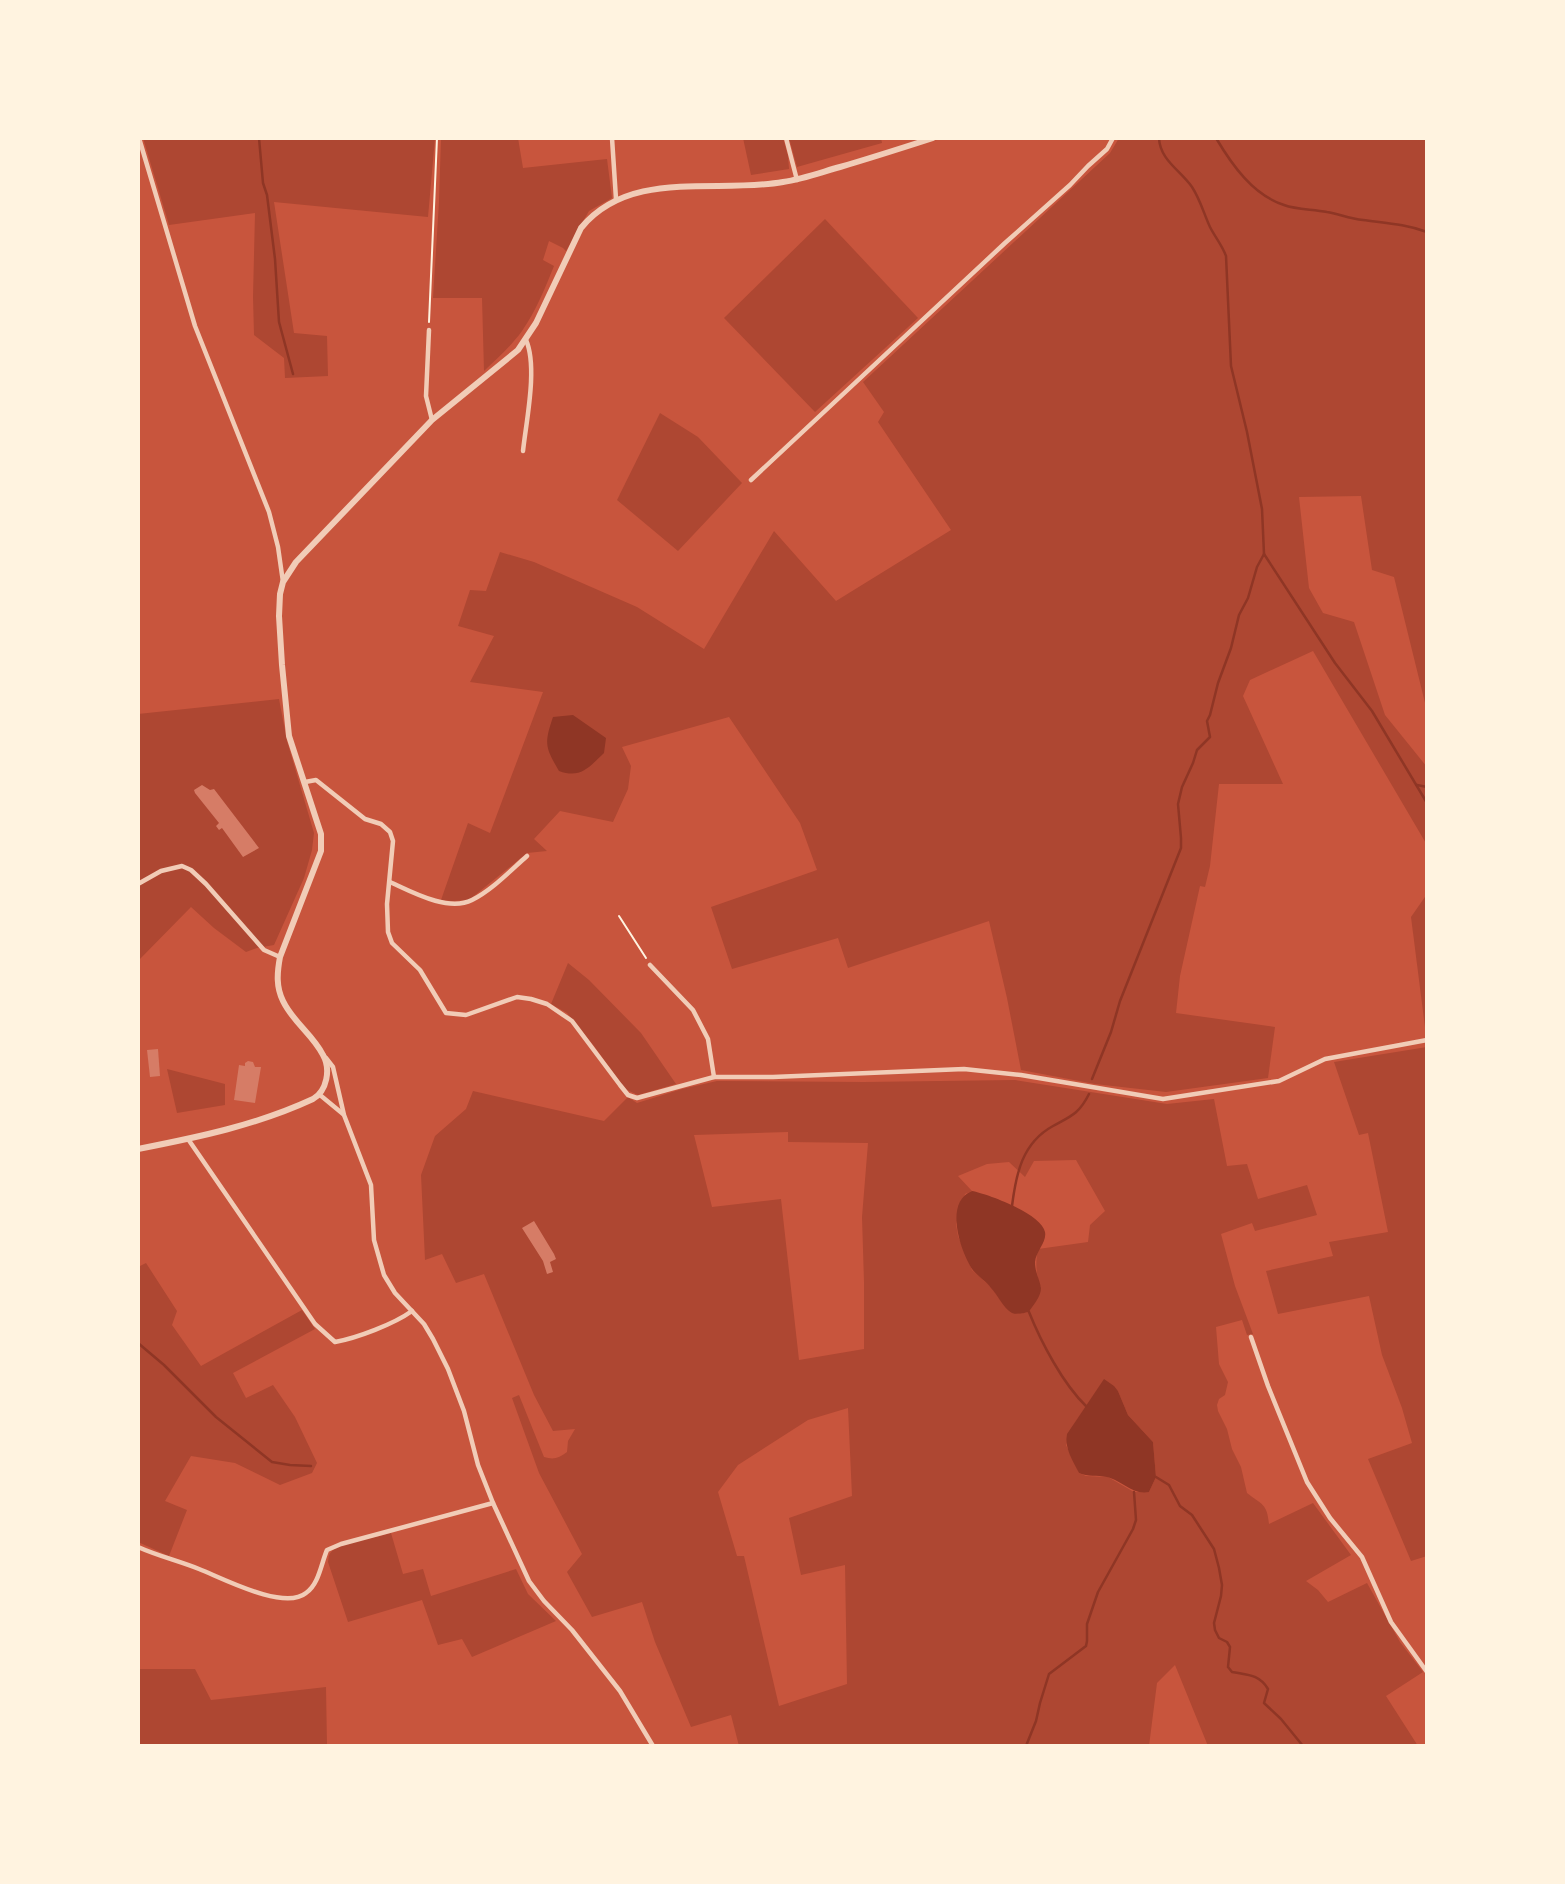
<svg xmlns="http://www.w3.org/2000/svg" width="1565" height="1884" viewBox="0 0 1565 1884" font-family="'Work Sans',sans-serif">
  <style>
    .green { fill: #ae4732; fill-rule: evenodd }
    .water { fill: #8f3625 }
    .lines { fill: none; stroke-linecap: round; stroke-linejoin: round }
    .stream { stroke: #8f3625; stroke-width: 2.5 }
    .building { fill: #d67c66 }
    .path { stroke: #fff3e0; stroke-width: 2 }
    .minor { stroke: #f1ccb7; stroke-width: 4.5 }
    .tertiary { stroke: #f1ccb7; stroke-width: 6 }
  </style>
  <rect width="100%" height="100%" fill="#c8553d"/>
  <g class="green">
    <path d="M143,138H435L428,217L274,202L294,333L327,336L328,376L285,378L284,358L254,335L253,297L255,213L169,225Z"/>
    <path d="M441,138H518L523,168L607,159L612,198L589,211L566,251L563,248L549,241L543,260L554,266C545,288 536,311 522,331C511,346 498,358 484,371L482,298H433L439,202Z"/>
    <path d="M743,138H783L788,156L789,169L751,175Z"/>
    <path d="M789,138H881L882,143L797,167Z"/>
    <path d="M1119,138H1427V711L1394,577L1372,570L1361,496L1299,497L1309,588L1323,613L1354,622L1385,715L1427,767V845L1313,651L1250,680L1243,696L1283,784H1219L1210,866L1205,887L1200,886L1180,976L1176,1013L1275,1027L1268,1078L1166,1092L1095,1084L1021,1070L1007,998L989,921L848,968L838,938L732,969L711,907L817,870L800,823L729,717L622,747L631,766L628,789L613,822L560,811L534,839L547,851L527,853L469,900L452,901L441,900L468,823L490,833L543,692L470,682L494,636L458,626L470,590L486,591L500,552L534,562L637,607L704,649L774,531L836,601L951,530L878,422L884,412L863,382L1110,153Z"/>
    <path d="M825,219L918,318L815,412L724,318Z"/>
    <path d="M660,413L698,437L742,483L678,551L617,500Z"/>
    <path d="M279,699L287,741L314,833L312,850L304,878L274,945L257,948L246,952L214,928L191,907L138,961V714Z"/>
    <path d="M1427,894V1035H1426L1411,917Z"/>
    <path d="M568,963L589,980L641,1033L676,1084L638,1095L627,1090L622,1085L594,1046L567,1013L551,1004Z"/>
    <path d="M1427,1047V1556L1411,1561L1368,1459L1412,1443L1402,1408L1382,1355L1369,1296L1278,1314L1266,1271L1333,1256L1329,1242L1388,1232L1368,1133L1359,1135L1334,1062Z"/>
    <path d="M167,1069L225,1084V1105L177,1113Z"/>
    <path d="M1015,1080L1167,1104L1214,1099L1227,1166L1247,1164L1258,1199L1307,1185L1317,1215L1255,1231L1252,1223L1221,1234L1235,1286L1253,1334L1247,1335L1242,1320L1216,1327L1219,1364L1228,1382L1225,1395L1219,1399L1217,1405L1218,1411L1227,1429L1232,1449L1241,1467L1247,1493C1262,1505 1267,1503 1269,1524L1313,1503L1351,1555L1306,1581L1318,1590L1328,1602L1367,1583L1400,1642L1423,1672L1386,1696L1418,1746H1231L1226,1744L1208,1746L1175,1665L1157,1683L1149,1746H739L731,1715L691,1727L655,1642L642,1602L592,1617L567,1572L582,1554L539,1473L512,1398L519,1395L544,1457C554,1460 559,1458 567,1452L568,1441L575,1429L553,1431L534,1395L484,1274L456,1283L442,1254L425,1260L421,1175L435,1136L466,1109L473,1091L604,1121L628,1097L637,1103L682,1089L717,1081L864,1082ZM788,1132V1142L868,1143L862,1217L864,1282V1349L799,1360L781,1199L712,1207L694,1135ZM1076,1160L1105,1211L1090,1225L1088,1242L1038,1249C1035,1264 1036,1274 1041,1288L1029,1312L1019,1314L1012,1312L1004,1305L992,1288L972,1270L958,1236L956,1224L965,1194L972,1191L958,1176L987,1164L1009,1162L1025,1177L1034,1161ZM1104,1380L1118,1391L1128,1415L1153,1442L1156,1477L1149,1492H1134L1108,1477L1086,1476L1079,1473L1066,1445L1074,1424ZM848,1408L852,1496L789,1518L801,1575L845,1565L847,1684L779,1706L744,1556H737L718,1492L738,1465L808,1420Z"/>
    <path d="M146,1263L177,1311L172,1325L201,1366L302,1310L315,1329L233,1373L246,1398L273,1385L295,1417L317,1463L312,1473L280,1485L235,1463L191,1456L165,1501L187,1510L169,1556L138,1542V1267Z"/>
    <path d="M391,1533L403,1574L423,1569L431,1596L516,1569L528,1594L556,1621L472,1657L462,1639L438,1645L422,1600L348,1622L328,1562C329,1557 328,1555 332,1551C341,1543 378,1537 391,1533Z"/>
    <path d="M138,1669H195L211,1700L326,1687L327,1746H138Z"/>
  </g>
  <g class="water">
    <path d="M573,715L606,738L604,753C589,767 581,779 559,771C545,747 544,744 553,717Z"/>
    <path d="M972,1191C988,1194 1042,1214 1045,1232C1047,1242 1036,1251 1035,1262C1035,1273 1040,1280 1041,1288C1041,1297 1033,1305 1029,1312C1024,1313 1017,1315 1012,1313C1003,1308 998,1295 991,1288C986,1281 977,1276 972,1269C960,1250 944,1202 972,1191Z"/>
    <path d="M1104,1379L1114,1386L1118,1391L1128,1415L1153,1442L1156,1477L1149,1492C1132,1495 1123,1481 1107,1477C1097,1475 1088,1477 1079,1473C1073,1461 1064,1448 1067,1434Z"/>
  </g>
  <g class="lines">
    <g class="stream">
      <path d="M259,138L263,183L267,195L275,259L279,322L293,374"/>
      <path d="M1216,138C1232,165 1253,195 1284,205C1297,210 1313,209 1327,212C1339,214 1350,219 1363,220C1385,223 1406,224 1427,232"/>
      <path d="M1264,554L1335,663L1372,711L1427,803"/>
      <path d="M1417,785L1427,787"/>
      <path d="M1092,1079L1111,1032L1120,1001L1181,848V838L1178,804L1182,787L1193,763L1197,750L1210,737L1207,721L1210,715L1218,683L1231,648L1239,615L1248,598L1257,567L1264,554L1262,509L1247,432L1231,366L1226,256C1222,245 1215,237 1210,227C1204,214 1200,199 1192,187C1180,170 1160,160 1159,138"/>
      <path d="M1012,1206C1016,1174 1022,1143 1053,1126C1071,1116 1079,1114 1089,1094"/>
      <path d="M1029,1312C1041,1342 1063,1384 1086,1406"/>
      <path d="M138,1343L164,1365L216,1417L272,1462L290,1465L311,1466"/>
      <path d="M1156,1477L1169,1485L1180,1506L1192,1515L1214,1549L1219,1568L1222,1585L1221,1596L1214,1623L1215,1630L1219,1638L1227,1642L1230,1647L1228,1667L1232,1672C1247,1675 1259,1674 1268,1689L1264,1703L1281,1719L1303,1746"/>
      <path d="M1026,1746L1036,1721L1040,1703L1049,1674L1086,1646L1087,1641V1624L1098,1592L1133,1529L1136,1520L1134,1492"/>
    </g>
  </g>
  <g class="building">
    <path d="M202,785L210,790L214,789L259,848L243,857L222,828L219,830L216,826L219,823L195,793L194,790Z"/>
    <path d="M158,1049L160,1076L150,1077L147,1050Z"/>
    <path d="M248,1061L253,1062L255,1067H261L255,1103L234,1100L239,1065L245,1066V1063Z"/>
    <path d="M534,1221L554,1254L556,1259L550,1262L553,1272L547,1274L543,1261L522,1228Z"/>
  </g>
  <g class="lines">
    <g class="path">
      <path d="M429,322L437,138"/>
      <path d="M619,916L646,958"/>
    </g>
    <g class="minor">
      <path d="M139,138L195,326L269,512L278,547L283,582"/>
      <path d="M612,138L616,199"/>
      <path d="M786,138L797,180"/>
      <path d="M429,330L426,396L432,420"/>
      <path d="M523,451C526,422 538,367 526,340"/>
      <path d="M751,480L1005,243L1070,185L1088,166L1107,149L1113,138"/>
      <path d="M305,782L316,780L365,819L381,824L390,832L393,841L387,904L388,932L392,943L420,970L446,1013L466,1015L517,997L531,999L547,1004L572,1021L620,1085L628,1095L637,1098L714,1077H773L964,1069L1021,1075L1163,1099L1279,1081L1325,1059L1427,1040"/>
      <path d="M390,882C412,892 448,912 472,900C492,890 510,871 527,856"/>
      <path d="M138,884L161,871L182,866L191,870L206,884L264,950L280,957"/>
      <path d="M650,965L693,1010L708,1039L714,1077"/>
      <path d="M326,1058L333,1067L344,1115L371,1185L374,1240L384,1275L395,1293L424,1324L433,1339L448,1369L464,1411L478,1465L493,1503L529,1581L544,1601L572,1630L620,1691L653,1746"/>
      <path d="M320,1095L343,1114"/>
      <path d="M188,1139L315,1324L335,1342C357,1338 394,1324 412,1311"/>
      <path d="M1251,1337L1268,1386L1307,1482L1330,1518L1362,1557L1391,1622L1427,1672"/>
      <path d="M138,1547C158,1556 179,1561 199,1569C222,1578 284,1611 306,1593C319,1584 321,1564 327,1550L341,1544L493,1503"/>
    </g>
    <path class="tertiary" d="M138,1149C199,1137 257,1125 313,1099C327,1091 331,1069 323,1055C313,1035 293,1022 283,1001C276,987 277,973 280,957L321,851V834L289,736L282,665L279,616L280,594L283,582L296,562L432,420L518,350L536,323L581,228C630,168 717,194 783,182C803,179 822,172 840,167C871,158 902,148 933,138"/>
  </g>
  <rect width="1565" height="1884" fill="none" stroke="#fff3e0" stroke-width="280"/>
</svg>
